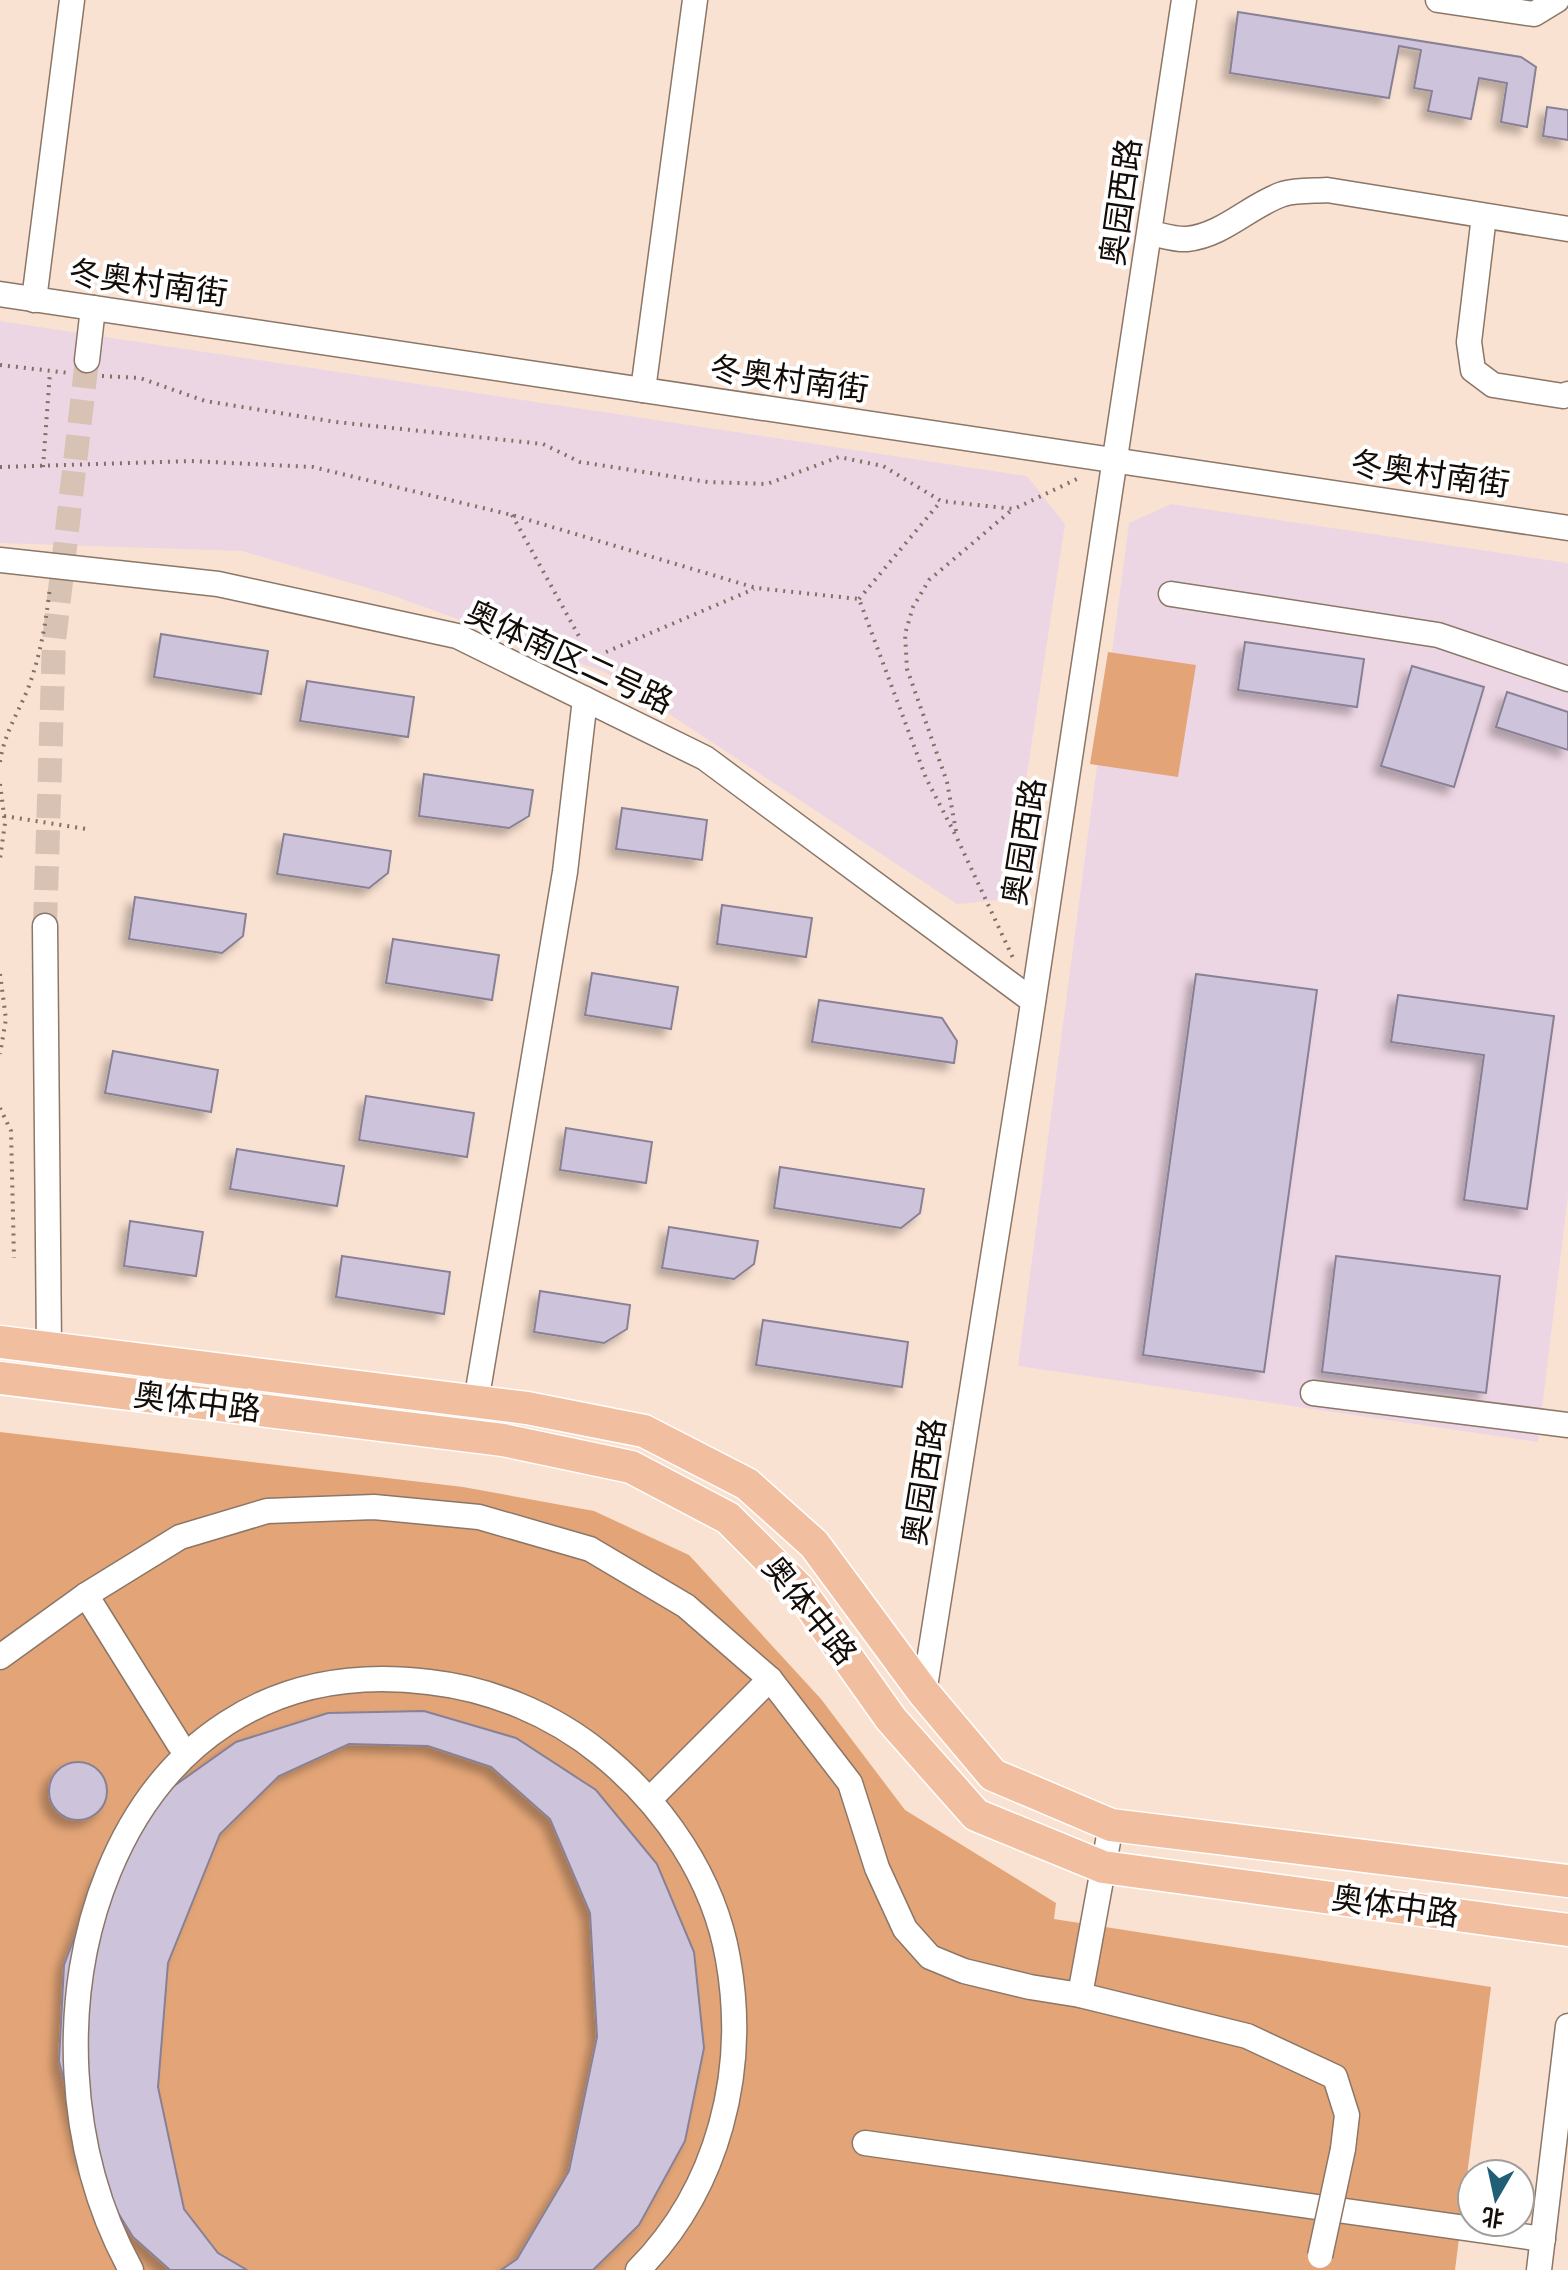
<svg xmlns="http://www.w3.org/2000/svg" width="1568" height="2270" viewBox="0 0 1568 2270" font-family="'Alegreya Sans','Noto Sans SC',sans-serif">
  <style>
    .commercial { fill: #edd6e3 }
    .green { fill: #e3a577 }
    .building { fill: #cdc4db; stroke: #888095; stroke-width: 2; filter: url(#shadow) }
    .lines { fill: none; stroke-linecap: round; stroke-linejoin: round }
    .minor-tunnel { stroke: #d7c2b4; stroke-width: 24; stroke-dasharray: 24 12; stroke-linecap: butt }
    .minor-casing { stroke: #8b7667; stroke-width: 27 }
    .major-casing { stroke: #fff; stroke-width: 35 }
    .path { stroke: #807167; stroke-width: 4; stroke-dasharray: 2 6; stroke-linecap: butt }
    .minor { stroke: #fff; stroke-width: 24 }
    .major { stroke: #f1bea0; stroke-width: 32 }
    .minor-bridge-casing { stroke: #8b7667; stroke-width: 27; stroke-linecap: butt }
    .minor-bridge { stroke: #fff; stroke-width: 24 }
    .labels { text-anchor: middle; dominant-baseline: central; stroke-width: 8; stroke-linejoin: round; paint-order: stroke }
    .street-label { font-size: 32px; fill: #130c07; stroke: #fff }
  </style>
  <defs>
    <filter id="shadow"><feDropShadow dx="-7" dy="7" stdDeviation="4" flood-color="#0004"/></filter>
  </defs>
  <rect width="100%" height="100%" fill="#fae2d2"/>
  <g class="commercial">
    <path d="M0,321L1027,476L1065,524L1008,899L957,904L607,673L391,595L242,551L0,543Z"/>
    <path d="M1171,504L1568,563V1195L1538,1442L1018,1366L1129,523Z"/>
  </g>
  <g class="green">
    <path d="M1108,652L1196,665L1178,777L1090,764Z"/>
    <path d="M0,1432L463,1487L594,1511L689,1555L821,1699L905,1810L1056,1903L1054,1919L1491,1987L1455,2270H0Z"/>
  </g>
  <g class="building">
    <path d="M1238,12L1521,57L1536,67L1527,127L1501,122L1507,83L1479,78L1471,119L1428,111L1432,91L1414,88L1421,50L1399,46L1389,98L1230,73Z"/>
    <path d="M1547,107L1568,110V140L1543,136Z"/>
    <path d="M161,634L268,651L261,694L154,677Z"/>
    <path d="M1245,642L1364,659L1357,707L1238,690Z"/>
    <path d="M1412,666L1484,687L1454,787L1381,766Z"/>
    <path d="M307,681L414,697L408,737L300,721Z"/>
    <path d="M1507,692L1568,712V750L1496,727Z"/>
    <path d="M424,774L533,790L529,816L509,828L419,816Z"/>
    <path d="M622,808L707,820L702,860L616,849Z"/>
    <path d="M284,834L391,851L388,873L369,888L277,874Z"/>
    <path d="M135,897L246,914L243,936L222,953L129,939Z"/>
    <path d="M722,905L812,918L806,957L717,944Z"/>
    <path d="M393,939L499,955L492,1000L386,983Z"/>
    <path d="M592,973L678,987L671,1029L585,1015Z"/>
    <path d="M1196,974L1317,990L1264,1372L1143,1355Z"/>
    <path d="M1398,995L1554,1016L1527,1209L1464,1200L1484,1055L1391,1042Z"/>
    <path d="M819,1000L942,1018L957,1041L954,1063L812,1042Z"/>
    <path d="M113,1051L218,1070L211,1112L105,1093Z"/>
    <path d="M366,1096L474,1113L467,1157L359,1140Z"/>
    <path d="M566,1128L652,1142L646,1183L560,1170Z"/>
    <path d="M237,1149L344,1166L337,1206L230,1189Z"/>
    <path d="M780,1167L924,1189L920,1213L901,1228L774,1208Z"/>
    <path d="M130,1221L203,1232L196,1276L124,1266Z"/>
    <path d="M669,1227L758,1241L754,1264L734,1279L662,1268Z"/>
    <path d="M342,1256L450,1272L444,1314L336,1297Z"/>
    <path d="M1336,1256L1500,1276L1486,1393L1322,1372Z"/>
    <path d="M540,1291L630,1305L627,1329L604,1343L534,1332Z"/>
    <path d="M763,1320L908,1342L902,1387L756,1365Z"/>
    <path d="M424,1711L516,1738L596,1790L657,1864L694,1952L704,2048L685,2141L639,2225L593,2270H501L517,2259L569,2171L597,2037L590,1913L550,1819L491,1767L428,1746L349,1744L279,1776L220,1834L168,1963L158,2087L184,2209L218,2253L247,2270H170L133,2237L82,2155L59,2061L64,1965L98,1875L157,1798L236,1742L328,1713Z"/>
    <circle cx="78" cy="1791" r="29"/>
  </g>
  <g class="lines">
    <path class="minor-tunnel" d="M45,926L54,641L87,360"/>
    <defs>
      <g id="minor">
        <path d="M1438,0L1534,14L1557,0"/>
        <path d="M1484,216L1469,342L1473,370L1493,385L1563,396L1568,394"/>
        <path d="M1150,233C1161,235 1176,240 1187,239C1224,235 1250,205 1283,194C1296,190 1313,191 1327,190L1568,229"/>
        <path d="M0,294L1568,528"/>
        <path d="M34,300L72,0"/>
        <path d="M87,360L93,308"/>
        <path d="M643,390L695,0"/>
        <path d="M0,560L218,584L457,636L705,758L1033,1001"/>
        <path d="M1171,594L1438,635L1568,679"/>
        <path d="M45,926L49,1348"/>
        <path d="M1313,1393L1568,1425"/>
        <path d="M476,1402L565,872L585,699"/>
        <path d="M86,1595L179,1744"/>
        <path d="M0,1657L86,1595L180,1537L267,1511L374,1507L479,1517L590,1549L686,1606L770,1679L850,1783L877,1868L905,1929L930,1957L964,1971L1030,1987L1080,1995L1247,2036L1335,2077L1347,2115L1343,2149"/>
        <path d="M924,1693L1028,1036L1184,0"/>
        <path d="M650,1799L770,1679"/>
        <path d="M1080,1995L1111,1825"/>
        <path d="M865,2143L1543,2239"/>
        <path d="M131,2270C0,2033 103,1641 429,1682C491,1689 552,1714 601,1754C664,1805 714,1878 728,1959C748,2071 719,2188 638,2270"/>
        <path d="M1539,2270L1568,2026"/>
      </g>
      <g id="major">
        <path d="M0,1342L527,1408L644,1431L747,1484L814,1544L924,1693L993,1775L1111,1825L1568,1881"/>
        <path d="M0,1378L503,1440L631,1467L728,1518L798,1588L891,1719L976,1815L1103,1867L1568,1930"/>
      </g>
    </defs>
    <use href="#minor" class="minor-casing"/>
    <use href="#major" class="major-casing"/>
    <g class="path">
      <path d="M0,365L69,373"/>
      <path d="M102,376L140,378L205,401L336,422L543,444L580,462L708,482L767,484L839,457L883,466L941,501L1014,509L1081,477"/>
      <path d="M0,467L190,461L313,467L512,515L756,588L859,599L926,778L957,838L1014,960"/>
      <path d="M43,467L50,372"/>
      <path d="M512,515L581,640"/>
      <path d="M859,599L941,501"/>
      <path d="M606,652L754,589"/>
      <path d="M0,762C4,733 19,712 29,686C41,653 46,621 50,587"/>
      <path d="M0,784L5,823L0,859"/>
      <path d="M4,816L86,829"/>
      <path d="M956,831L947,782L907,669L905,634L913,607L929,580L1013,509"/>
      <path d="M0,974L6,1019L0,1054"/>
      <path d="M0,1108L11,1131L14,1258"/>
    </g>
    <use href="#minor" class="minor"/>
    <use href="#major" class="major"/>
    <defs>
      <path id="minor-bridge" d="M1320,2256L1343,2149"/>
    </defs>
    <use href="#minor-bridge" class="minor-bridge-casing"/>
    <use href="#minor-bridge" class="minor-bridge"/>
  </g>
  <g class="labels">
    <g class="street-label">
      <text transform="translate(1122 202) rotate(-82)">奥园西路</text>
      <text transform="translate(148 284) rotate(8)">冬奥村南街</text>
      <text transform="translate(789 380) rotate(8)">冬奥村南街</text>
      <text transform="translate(1430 475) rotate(8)">冬奥村南街</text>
      <text transform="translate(569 658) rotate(25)">奥体南区二号路</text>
      <text transform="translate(1025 842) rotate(-81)">奥园西路</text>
      <text transform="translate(197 1403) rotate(7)">奥体中路</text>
      <text transform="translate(925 1482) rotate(-81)">奥园西路</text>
      <text transform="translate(809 1611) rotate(51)">奥体中路</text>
      <text transform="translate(1395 1907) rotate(8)">奥体中路</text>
    </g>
  </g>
  <g transform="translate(1496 2198) rotate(189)"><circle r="38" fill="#ffffff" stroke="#a19e9c" stroke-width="2"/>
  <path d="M0-6L14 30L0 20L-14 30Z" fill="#205f75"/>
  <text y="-12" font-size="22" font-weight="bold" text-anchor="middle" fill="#130c07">北</text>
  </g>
</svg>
